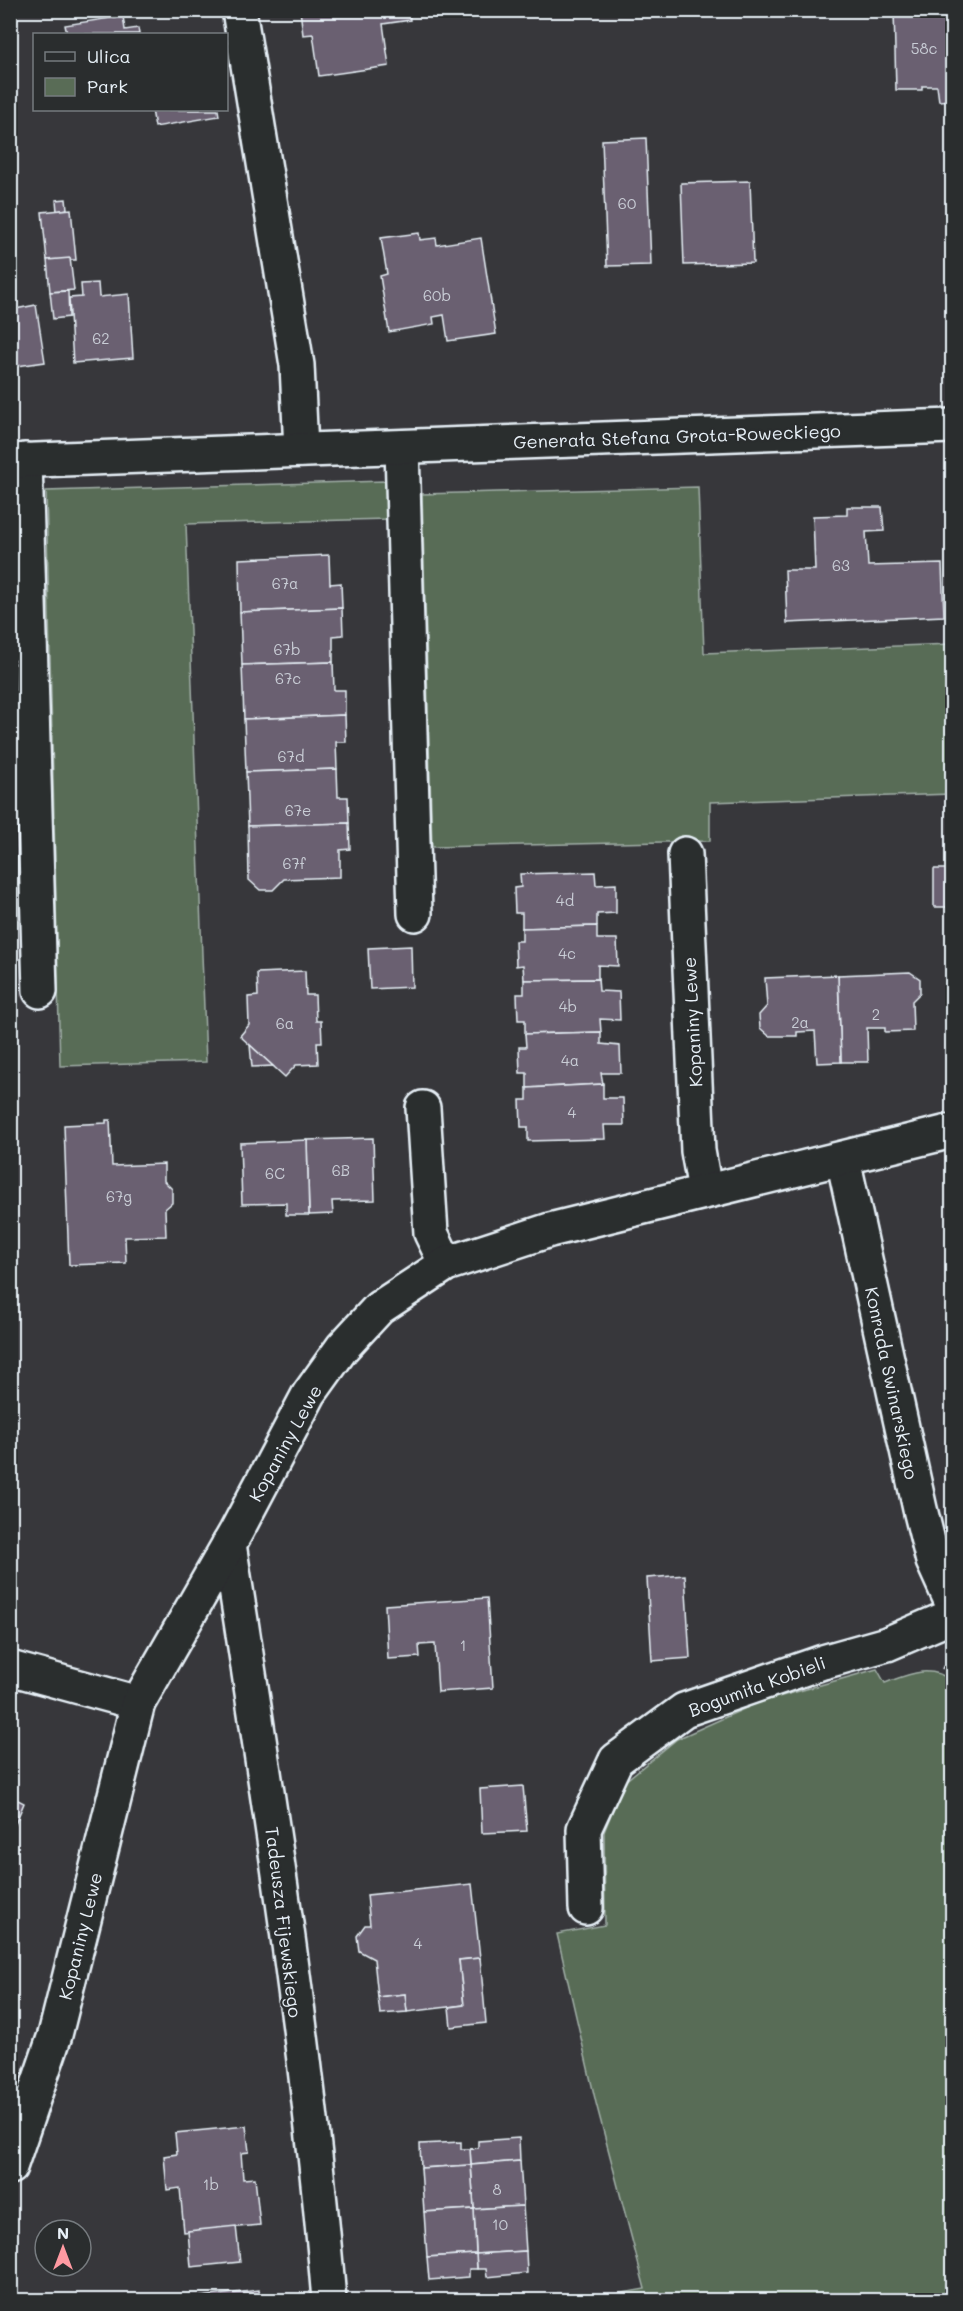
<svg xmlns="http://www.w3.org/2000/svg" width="963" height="2311" viewBox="0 0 963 2311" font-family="Mali,sans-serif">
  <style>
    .built { fill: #47444b }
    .green { fill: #596c56; stroke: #a0aea7; stroke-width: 1.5 }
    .building { fill: #6b6171; stroke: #e8f1f8; stroke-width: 1.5 }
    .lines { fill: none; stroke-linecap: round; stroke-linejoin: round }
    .minor-casing { stroke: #e8f1f8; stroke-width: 38 }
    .path { stroke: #e8f1f8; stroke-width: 4; stroke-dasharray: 1.5 4.5; stroke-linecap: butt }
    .minor { stroke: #2a2d2e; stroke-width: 33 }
    .labels { text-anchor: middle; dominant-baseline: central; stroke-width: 4.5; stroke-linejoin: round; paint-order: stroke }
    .number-label { font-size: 15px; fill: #c9cdd6 }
    .street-label { font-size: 18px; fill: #e8f1f8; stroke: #2a2d2e }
  </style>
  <rect width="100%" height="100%" fill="#37373b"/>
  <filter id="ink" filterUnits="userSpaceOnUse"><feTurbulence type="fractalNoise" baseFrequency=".0167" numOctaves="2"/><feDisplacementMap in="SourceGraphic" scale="12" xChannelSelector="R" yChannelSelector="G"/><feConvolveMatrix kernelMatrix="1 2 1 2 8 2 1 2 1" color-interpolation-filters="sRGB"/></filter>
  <g filter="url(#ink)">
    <path class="built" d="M10,676H15L24,997L11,998Z"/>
    <g class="green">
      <path d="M385,481L388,519L186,524L206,1062L60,1066L46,491Z"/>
      <path d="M698,487L704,653L952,644V794L710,802V841L432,847L422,494Z"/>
      <path d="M877,1669L885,1683C909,1674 930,1664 952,1681V2300H584L645,2289L596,2103L557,1934L605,1925L604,1832L624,1782L677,1739L757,1703Z"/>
    </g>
    <g class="building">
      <path d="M300,10H409L410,20L383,24L389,66L319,76L313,34L303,35Z"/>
      <path d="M894,10H952V100L939,101L937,86H922V90H896Z"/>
      <path d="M123,16L125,30L138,28L139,34H67L65,25Z"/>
      <path d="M152,110H218L219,116L155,127Z"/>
      <path d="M646,138L651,265L607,266L602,140Z"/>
      <path d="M750,181L753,263L684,265L681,183Z"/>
      <path d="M66,199L67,209L57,211L56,200Z"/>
      <path d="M71,209L76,260H47L42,212Z"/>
      <path d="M419,233L420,240L436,238L437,245L481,238L496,334L448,341L444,315L433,317L434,324L389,332L380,276L387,274L381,238Z"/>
      <path d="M70,258L74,290L50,292L47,260Z"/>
      <path d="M98,283L99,297L129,294L133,358L73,363L69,298L82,297L81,284Z"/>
      <path d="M68,291L69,317L53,319L50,292Z"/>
      <path d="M36,305L45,362L10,367V310Z"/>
      <path d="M847,507H882L884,531L866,532L868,566L942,564L944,616L787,623L785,570H815L813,516L847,515Z"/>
      <path d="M329,555L330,584L341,583L342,608L240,612L239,559Z"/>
      <path d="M342,608L343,635L333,636V662L242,665L240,612Z"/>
      <path d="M333,662L334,690H345V715L244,719L242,665Z"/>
      <path d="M345,715L346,742H336L337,769L246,772L244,719Z"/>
      <path d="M337,769L338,797H348L349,823L248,826L246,772Z"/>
      <path d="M349,823L350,849L340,850V877L284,879L273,890H260L249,880L248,826Z"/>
      <rect x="934" y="869" width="18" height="38"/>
      <path d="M595,872L596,885L616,884V913L597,914V926L522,928V913H515L514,888L521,887L520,874Z"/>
      <path d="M597,926V939H617L618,966L598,965V979L524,980L523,965L516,966L515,941H522V928Z"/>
      <path d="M411,946L412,987L370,989L368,948Z"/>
      <path d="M305,971L306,995H315L316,1021H321L322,1042H317L318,1064L296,1065L285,1077L240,1036L249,1025L248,997L258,996L257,973Z"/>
      <path d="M910,972L920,979V993L912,1001L913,1031L885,1032V1028H867L868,1062H841L838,975Z"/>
      <path d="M838,975L841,1062L817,1063L815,1031L797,1032V1036H769L760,1028L759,1015L767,1006L765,978Z"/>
      <path d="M598,979L599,991L619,992L620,1020L600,1019L601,1032L525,1034V1020H518L517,994H524V980Z"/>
      <path d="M601,1032V1044L620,1046L621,1073H601L603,1084L527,1088V1073H520L519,1047H526L525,1034Z"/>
      <path d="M250,1045L273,1066L252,1067Z"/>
      <path d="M603,1084V1098H623L624,1125H604L605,1139L528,1141V1127H521L520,1100H527V1088Z"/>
      <path d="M106,1120H110L112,1166L164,1164V1181L172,1189V1203L165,1209L166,1236L125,1237L126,1263L69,1265L64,1125L106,1123Z"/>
      <path d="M373,1138L375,1200L332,1201L333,1214L309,1215L307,1140Z"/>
      <path d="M307,1140L309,1215H286V1203L242,1204L240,1143Z"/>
      <path d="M685,1575L690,1658L652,1661L647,1578Z"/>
      <path d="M487,1598L493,1688L438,1692L435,1644L419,1645L420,1657L388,1659L385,1605Z"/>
      <path d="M523,1786L527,1831L482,1833L480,1789Z"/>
      <path d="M10,1796L24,1803L10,1836Z"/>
      <path d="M472,1884L480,1958L459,1960L464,2005L407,2012L405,1994L378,1997L374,1959L359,1951L357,1936L365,1925H370L367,1895Z"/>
      <path d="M480,1958L486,2023L451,2027L449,2007L464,2005L459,1960Z"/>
      <path d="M405,1994L407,2012L380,2014L378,1997Z"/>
      <path d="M246,2126L249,2152L241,2153L243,2179L255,2178L260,2225L184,2232L180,2188L167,2190L164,2156L177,2154L175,2133Z"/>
      <path d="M519,2138L520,2161L471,2165L470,2149L478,2148V2141Z"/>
      <path d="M461,2142V2149H470L471,2165L421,2168L420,2144Z"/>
      <path d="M520,2161L523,2206L474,2209L471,2165Z"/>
      <path d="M471,2165L474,2209L424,2212L421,2168Z"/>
      <path d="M523,2206L526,2251L476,2254L474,2209Z"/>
      <path d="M474,2209L476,2254L427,2257L424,2212Z"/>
      <path d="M236,2226L240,2262L191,2267L188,2231Z"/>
      <path d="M526,2251L527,2273L487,2277L486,2269H477L476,2254Z"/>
      <path d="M476,2254L477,2269H469V2277L429,2280L427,2257Z"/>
      <path d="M259,2290L260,2300H184V2299Z"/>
    </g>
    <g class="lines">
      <defs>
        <g id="minor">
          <path d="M239,10L297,365L301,450"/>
          <path d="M402,447L415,914"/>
          <path d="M25,460L40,991"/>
          <path d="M10,461L952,426"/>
          <path d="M685,854L698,1151L705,1190"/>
          <path d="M423,1108L431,1233L446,1264"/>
          <path d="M843,1159L920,1509L933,1561L952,1603"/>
          <path d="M229,1544C268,1795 308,2047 329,2300"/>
          <path d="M10,1668L138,1703"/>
          <path d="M586,1908L584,1829L616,1760L684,1710L823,1662L887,1644L952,1616"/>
          <path d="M10,2167L55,2035L138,1703L236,1532L309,1394L342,1348L379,1308L446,1264L550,1230L952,1131"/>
        </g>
      </defs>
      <use href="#minor" class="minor-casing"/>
      <path class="path" d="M942,1667L952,1671"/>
      <use href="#minor" class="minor"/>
    </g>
  </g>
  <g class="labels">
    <g class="number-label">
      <text x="924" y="48">58c</text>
      <text x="627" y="203">60</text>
      <text x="437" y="295">60b</text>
      <text x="101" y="338">62</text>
      <text x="841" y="565">63</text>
      <text x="285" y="583">67a</text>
      <text x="287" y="649">67b</text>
      <text x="288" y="678">67c</text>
      <text x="291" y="756">67d</text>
      <text x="298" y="810">67e</text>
      <text x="294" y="863">67f</text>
      <text x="565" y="900">4d</text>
      <text x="567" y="953">4c</text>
      <text x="568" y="1006">4b</text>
      <text x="876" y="1014">2</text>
      <text x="800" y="1022">2a</text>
      <text x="285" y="1023">6a</text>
      <text x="570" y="1060">4a</text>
      <text x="572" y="1112">4</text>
      <text x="341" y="1170">6B</text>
      <text x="275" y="1173">6C</text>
      <text x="119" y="1196">67g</text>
      <text x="463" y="1645">1</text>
      <text x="418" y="1943">4</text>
      <text x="211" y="2184">1b</text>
      <text x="497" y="2189">8</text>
      <text x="500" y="2224">10</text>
    </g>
    <g class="street-label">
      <text transform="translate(677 436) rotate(-2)">Generała Stefana Grota-Roweckiego</text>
      <text transform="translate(692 1022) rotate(-93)">Kopaniny Lewe</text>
      <text transform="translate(892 1383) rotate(78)">Konrada Swinarskiego</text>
      <text transform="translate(285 1443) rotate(-61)">Kopaniny Lewe</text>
      <text transform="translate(757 1686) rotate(-20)">Bogumiła Kobieli</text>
      <text transform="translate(284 1922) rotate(83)">Tadeusza Fijewskiego</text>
      <text transform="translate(80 1936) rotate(-76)">Kopaniny Lewe</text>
    </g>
  </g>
  <rect width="963" height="2311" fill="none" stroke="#2a2d2e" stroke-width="36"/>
  <rect x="18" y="18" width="927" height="2275" fill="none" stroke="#e8f1f8" stroke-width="2" filter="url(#ink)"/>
  <rect x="33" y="33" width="195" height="78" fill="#2a2d2e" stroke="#767b7f" stroke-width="1.5"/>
  <rect x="45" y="52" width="30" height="9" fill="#2a2d2e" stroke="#767b7f" stroke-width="1.5"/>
  <text x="87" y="63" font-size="18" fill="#e8f1f8">Ulica</text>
  <rect x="45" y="78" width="30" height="18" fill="#596c56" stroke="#767b7f" stroke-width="1.5"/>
  <text x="87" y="93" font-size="18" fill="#e8f1f8">Park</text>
  <g transform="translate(63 2248)"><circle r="28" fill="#2a2d2e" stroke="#767b7f" stroke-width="1.5"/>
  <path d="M0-4.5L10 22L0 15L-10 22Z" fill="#ff9aa2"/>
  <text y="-9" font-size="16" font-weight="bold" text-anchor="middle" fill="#e8f1f8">N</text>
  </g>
</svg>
